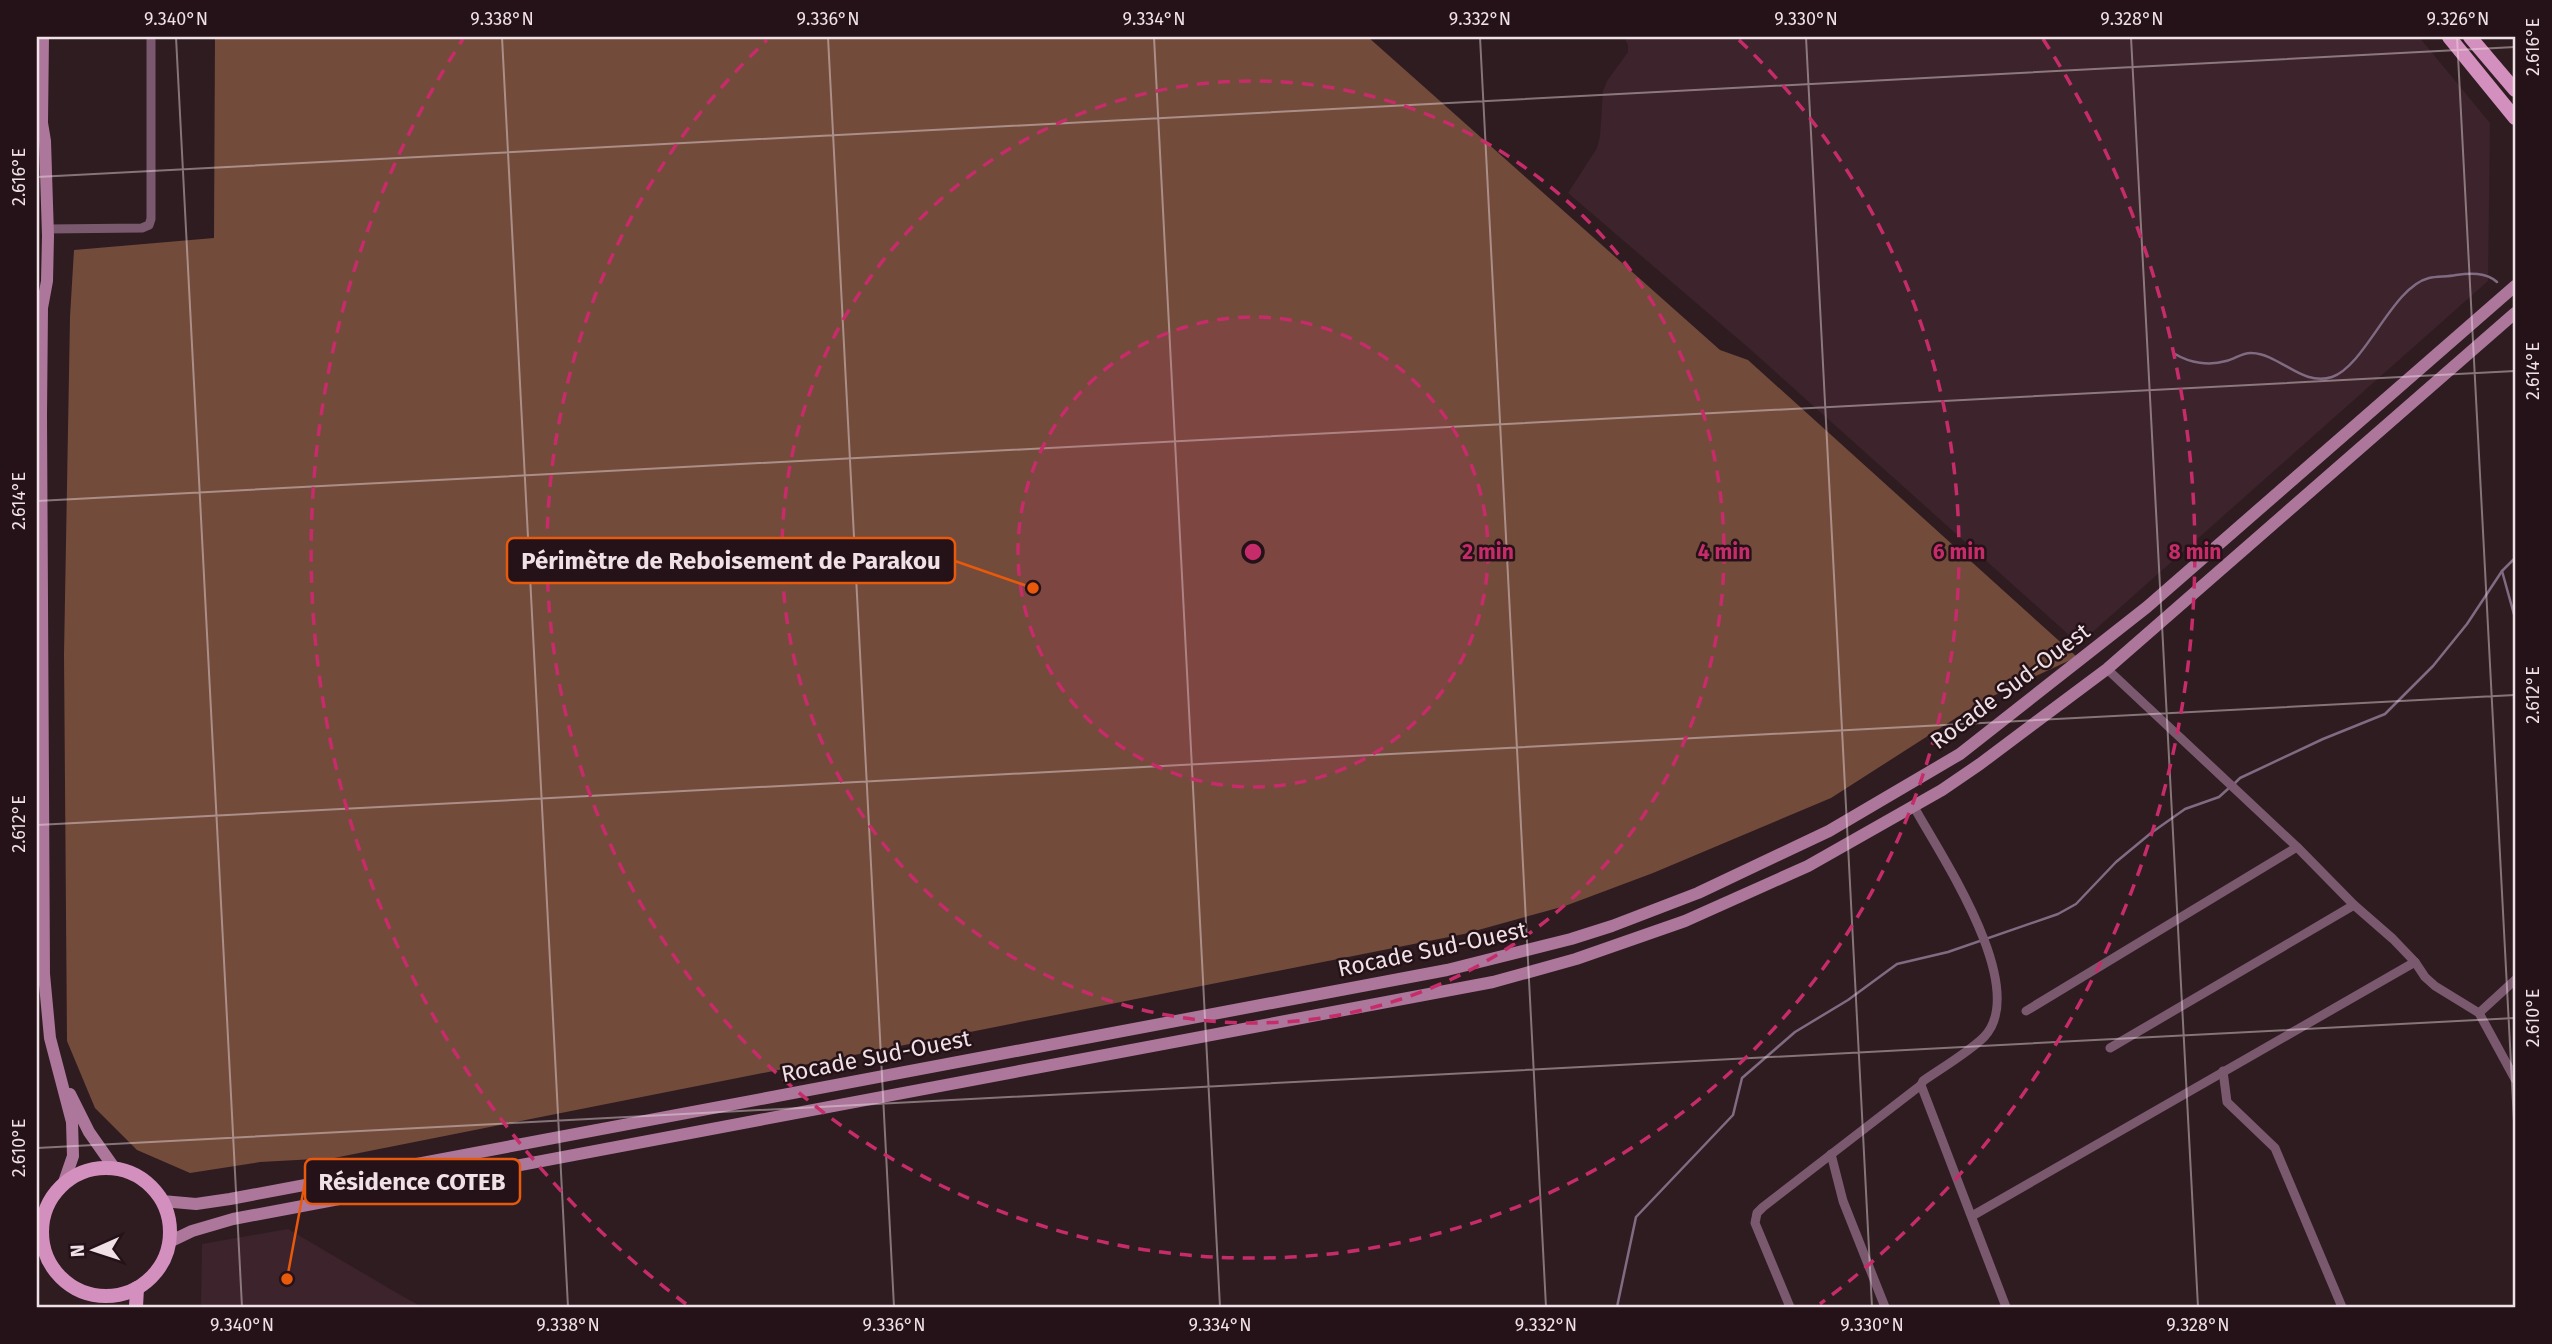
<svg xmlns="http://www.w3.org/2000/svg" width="2552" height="1344" viewBox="0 0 2552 1344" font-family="'Fira Sans',sans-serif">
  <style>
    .built { fill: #3d232b }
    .forest { fill: #734b3b }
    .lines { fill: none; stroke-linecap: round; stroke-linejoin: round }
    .stream { stroke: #806b82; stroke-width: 2.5 }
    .street { stroke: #7a596f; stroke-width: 9 }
    .secondary { stroke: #ac779b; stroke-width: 12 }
    .primary { stroke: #d38fbd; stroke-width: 14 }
    .ticks { fill: none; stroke: #efe1e5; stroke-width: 2; stroke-opacity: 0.45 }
    .ring { fill: none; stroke: #c62c69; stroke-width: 3.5; stroke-dasharray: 12 9 }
    .labels { text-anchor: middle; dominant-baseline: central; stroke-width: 5; stroke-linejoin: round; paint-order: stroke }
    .street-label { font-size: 23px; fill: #efe1e5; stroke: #251218 }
    .centre { fill: #c62c69; stroke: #251218; stroke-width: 3.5 }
    .ring-label { font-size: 21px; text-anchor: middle; font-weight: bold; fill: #c62c69; stroke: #251218; stroke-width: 5; stroke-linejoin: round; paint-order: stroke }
    .leader { fill: none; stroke: #e8590c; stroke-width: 2.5 }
    .callout-dot { fill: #e8590c; stroke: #251218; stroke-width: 2.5 }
    .callout { fill: #251218; stroke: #e8590c; stroke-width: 2.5 }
    .callout-label { font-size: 24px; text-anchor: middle; font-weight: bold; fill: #efe1e5 }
    .neatline { fill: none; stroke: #efe1e5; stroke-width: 2.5 }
    .ticks-label { font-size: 18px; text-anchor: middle; fill: #efe1e5 }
  </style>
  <rect width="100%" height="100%" fill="#2f1c21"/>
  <g class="built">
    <path d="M1624,37H2419L2490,123L2488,281L2079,644L1751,350L1568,193L1597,148L1600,136L1603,91L1607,81L1628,52V45Z"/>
    <path d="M288,1229L397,1293L422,1307H201L202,1244Z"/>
  </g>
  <path class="forest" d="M215,37H1368L1720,350L1748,360L2077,657L1984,700L1831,798L1653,873L1565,906L1464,934L334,1158L260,1162L190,1173L137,1150L95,1108L67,1041L64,655L70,317L74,250L214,238Z"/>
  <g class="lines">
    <g class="stream">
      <path d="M2175,354C2190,363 2209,366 2226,361C2235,359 2243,352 2252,353C2280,354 2302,387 2332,377C2366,365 2392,287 2429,278C2437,276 2447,277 2456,275C2470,273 2486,272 2497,282"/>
      <path d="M2502,571L2515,618"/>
      <path d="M2234,784L2240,778L2323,739L2385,714L2433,666L2467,624L2502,571L2515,558"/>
      <path d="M1617,1307L1636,1217L1733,1115L1742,1078L1795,1032L1848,1000L1897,964L1948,952L2058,914L2076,904L2116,862L2151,833L2185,809L2219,797L2229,788"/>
    </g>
    <g class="street">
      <path d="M48,229L142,228L149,225L151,219V37"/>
      <path d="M2107,669L2297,847L2354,905L2393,939L2415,962L2425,977L2435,986L2479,1013L2515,1079"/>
      <path d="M2026,1011L2297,847"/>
      <path d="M2479,1013L2515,980"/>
      <path d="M2110,1048L2354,905"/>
      <path d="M2223,1071L2227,1102L2275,1148L2342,1307"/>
      <path d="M1921,1085L2006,1307"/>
      <path d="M1831,1154L1843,1201L1885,1307"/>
      <path d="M1972,1216L2415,962"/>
      <path d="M1790,1307L1755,1223L1757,1213L1763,1207L1921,1085L1923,1081C1940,1069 1969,1052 1984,1037C2031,988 1940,854 1914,807"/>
    </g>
    <g class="secondary">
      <path d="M43,37L42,123L45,141L48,236L47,281L42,308L41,415L44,974L50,1038L72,1122L73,1156L63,1185"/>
      <path d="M70,1094L89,1132L115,1169"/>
      <path d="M162,1201L196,1204L230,1199L1447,970L1571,939L1612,926L1698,893L1829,831L1960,754L2147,607L2515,286"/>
      <path d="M169,1242L192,1231L233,1219L1493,982L1576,959L1685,921L1808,866L1942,790L1980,764L2107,669L2515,313"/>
    </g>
    <g class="primary">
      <path d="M2449,37L2515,118"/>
      <path d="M2470,37L2515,90"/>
      <circle cx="106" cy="1232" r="64"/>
      <path d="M136,1307L137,1288"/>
    </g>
  </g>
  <path class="ticks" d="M176,37L242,1307M502,37L568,1307M828,37L894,1307M1154,37L1220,1307M1480,37L1546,1307M1806,37L1872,1307M2131,37L2198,1307M2457,37L2515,1140M37,177L2515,47M37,501L2515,371M37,825L2515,695M37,1148L2515,1018"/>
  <circle cx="1253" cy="552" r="235" fill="#c62c69" fill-opacity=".12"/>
  <g class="ring">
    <circle cx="1253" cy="552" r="235"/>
    <circle cx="1253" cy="552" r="471"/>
    <path d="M1739 40A706 706 0 1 1 767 40"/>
    <path d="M686 1304A942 942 0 0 1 463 39M2043 39A942 942 0 0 1 1820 1304"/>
  </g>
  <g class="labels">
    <g class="street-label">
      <text transform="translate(2010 686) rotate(-37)">Rocade Sud-Ouest</text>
      <text transform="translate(1432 949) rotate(-12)">Rocade Sud-Ouest</text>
      <text transform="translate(876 1056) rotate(-11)">Rocade Sud-Ouest</text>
    </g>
  </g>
  <circle cx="1253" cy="552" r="10" class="centre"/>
  <g class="ring-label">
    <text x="1488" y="559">2 min</text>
    <text x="1724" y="559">4 min</text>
    <text x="1959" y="559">6 min</text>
    <text x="2195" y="559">8 min</text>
  </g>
  <path class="leader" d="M1033 588L955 561M287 1279L305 1182"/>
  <g class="callout-dot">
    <circle cx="1033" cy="588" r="7"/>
    <circle cx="287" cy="1279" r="7"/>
  </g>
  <g class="callout">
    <rect x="507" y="538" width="448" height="45" rx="7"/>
    <rect x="305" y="1159" width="215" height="45" rx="7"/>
  </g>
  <g class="callout-label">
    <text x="731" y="569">Périmètre de Reboisement de Parakou</text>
    <text x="412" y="1190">Résidence COTEB</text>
  </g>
  <rect width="2552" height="1344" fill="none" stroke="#251218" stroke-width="77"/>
  <g transform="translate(94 1250) rotate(267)" stroke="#251218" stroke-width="5" paint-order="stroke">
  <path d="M0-5L12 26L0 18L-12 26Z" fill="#efe1e5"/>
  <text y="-10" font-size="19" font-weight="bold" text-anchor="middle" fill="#efe1e5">N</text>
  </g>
  <rect x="38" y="38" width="2476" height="1268" class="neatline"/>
  <g class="ticks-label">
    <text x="176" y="25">9.340°N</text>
    <text x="502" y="25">9.338°N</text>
    <text x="828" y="25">9.336°N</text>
    <text x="1154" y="25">9.334°N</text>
    <text x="1480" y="25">9.332°N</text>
    <text x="1806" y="25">9.330°N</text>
    <text x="2132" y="25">9.328°N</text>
    <text x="2458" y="25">9.326°N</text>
    <text transform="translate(2533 47) rotate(-90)" y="6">2.616°E</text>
    <text transform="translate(19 177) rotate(-90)" y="6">2.616°E</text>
    <text transform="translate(2533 371) rotate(-90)" y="6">2.614°E</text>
    <text transform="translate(19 501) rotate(-90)" y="6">2.614°E</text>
    <text transform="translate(2533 695) rotate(-90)" y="6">2.612°E</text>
    <text transform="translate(19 824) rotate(-90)" y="6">2.612°E</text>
    <text transform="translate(2533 1018) rotate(-90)" y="6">2.610°E</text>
    <text transform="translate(19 1148) rotate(-90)" y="6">2.610°E</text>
    <text x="242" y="1331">9.340°N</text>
    <text x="568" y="1331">9.338°N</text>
    <text x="894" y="1331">9.336°N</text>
    <text x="1220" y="1331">9.334°N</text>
    <text x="1546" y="1331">9.332°N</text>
    <text x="1872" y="1331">9.330°N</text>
    <text x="2198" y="1331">9.328°N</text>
  </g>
</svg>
